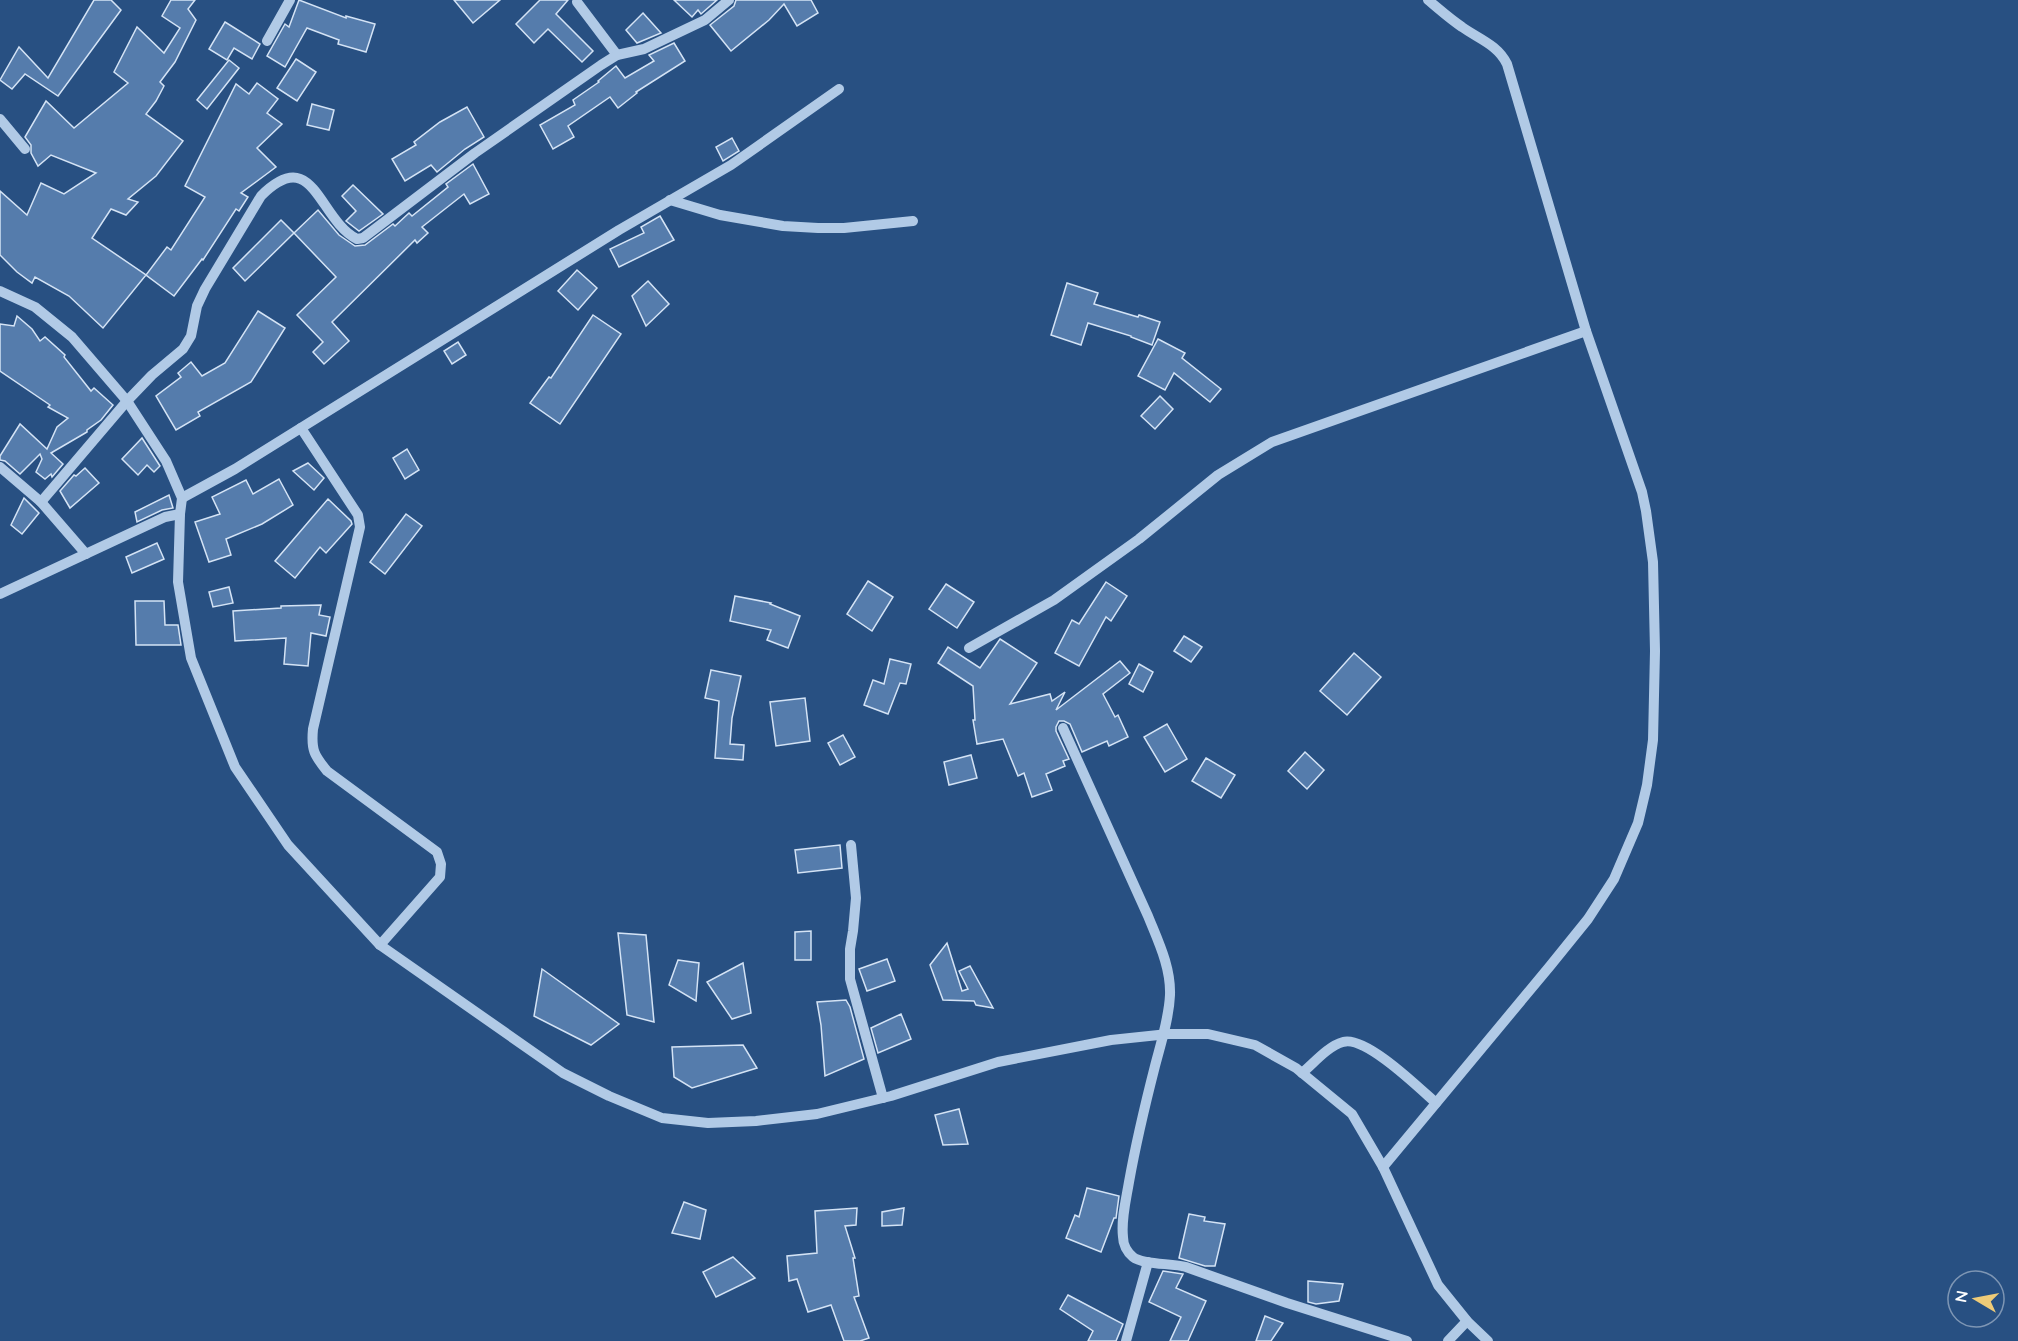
<svg xmlns="http://www.w3.org/2000/svg" width="2018" height="1341" viewBox="0 0 2018 1341" font-family="Quicksand,sans-serif">
  <style>
    .building { fill: #557cac; stroke: #d4e3f5; stroke-width: 1.5 }
    .lines { fill: none; stroke-linecap: round; stroke-linejoin: round }
    .minor { stroke: #b1cae6; stroke-width: 10 }
  </style>
  <rect width="100%" height="100%" fill="#285082"/>
  <g class="building">
    <path d="M94,0H111L121,10L58,96L25,74L12,89L0,80L19,47L48,78Z"/>
    <path d="M171,0H195L188,9L196,20L175,62L160,82L164,86L156,101L146,114L183,141L156,176L128,199L138,202L126,215L111,209L92,238L146,275L103,328L69,296L35,277L32,283L17,272L0,255V191L27,215L41,183L64,194L96,173L51,155L38,166L31,153V145L25,137L46,101L74,128L128,83L114,72L137,27L164,53L180,28L162,16Z"/>
    <path d="M299,0L346,18V16L375,24L366,52L338,44L339,40L307,28L285,67L267,56L285,24L289,27Z"/>
    <path d="M454,0H500L473,23Z"/>
    <path d="M540,0H568L556,14L593,51L582,62L548,29L534,43L516,24Z"/>
    <path d="M674,0H717L701,14L698,10L692,17Z"/>
    <path d="M736,0H811L818,13L797,26L784,4L769,20L731,51L710,25L734,6Z"/>
    <path d="M643,13L661,33L637,43L626,30Z"/>
    <path d="M225,22L260,44L252,59L234,48L227,60L209,49Z"/>
    <path d="M674,43L685,61L636,92L637,93L618,108L610,97L568,126L574,137L553,149L540,125L575,105L573,100L599,82L598,81L616,66L625,78L654,61L649,55Z"/>
    <path d="M296,59L316,72L297,101L277,88Z"/>
    <path d="M229,60L239,68L207,109L197,100Z"/>
    <path d="M257,83L278,99L267,113L282,124L257,148L276,167L241,193L248,197L239,211L236,209L203,260L202,259L174,296L146,275L167,247L171,250L205,197L185,186L236,84L249,94Z"/>
    <path d="M312,104L334,110L329,130L307,125Z"/>
    <path d="M467,107L484,137L465,149L437,172L431,165L405,181L392,159L416,145L414,142L440,122Z"/>
    <path d="M732,138L739,151L723,161L716,147Z"/>
    <path d="M473,164L489,194L470,204L464,194L422,227L428,233L417,243L415,240L332,322L349,341L324,364L313,352L323,342L297,315L336,277L294,233L318,210L339,235L355,246L365,245L393,224L395,226L409,213L412,216L448,187L446,184Z"/>
    <path d="M353,185L383,214L359,231L346,221L356,211L342,196Z"/>
    <path d="M660,216L674,240L619,267L610,249L644,233L641,227Z"/>
    <path d="M281,220L294,233L245,281L233,268Z"/>
    <path d="M577,270L597,288L578,310L558,291Z"/>
    <path d="M648,281L669,304L646,326L632,296Z"/>
    <path d="M1067,283L1098,293L1094,304L1138,317L1139,315L1160,322L1152,345L1131,337V336L1088,323L1081,345L1051,335Z"/>
    <path d="M258,311L285,328L251,382L198,412L200,416L176,430L156,396L181,377L178,373L191,362L202,376L225,363Z"/>
    <path d="M593,315L621,334L560,424L530,403L549,377L551,378Z"/>
    <path d="M17,316L32,329L40,341L45,337L65,355L64,357L91,391L94,388L113,405L101,420L87,430V432L51,453L63,464L52,477L51,474L45,479L36,472L42,459L40,454L20,474L5,461L0,460V456L20,424L47,449L57,427L68,418L48,407L50,405L0,371V324L14,326Z"/>
    <path d="M1158,339L1185,353L1182,358L1221,389L1210,402L1174,373L1165,390L1138,376Z"/>
    <path d="M458,342L466,355L452,364L444,351Z"/>
    <path d="M1160,396L1173,409L1155,429L1141,416Z"/>
    <path d="M142,438L160,466L154,472L147,465L138,475L122,459Z"/>
    <path d="M407,449L419,470L405,479L393,458Z"/>
    <path d="M308,463L324,478L314,490L293,471Z"/>
    <path d="M85,468L99,483L70,508L60,491L74,475L76,476Z"/>
    <path d="M279,479L293,505L262,524L226,539L231,555L209,562L195,522L220,514L212,497L246,480L253,494Z"/>
    <path d="M169,495L173,508L162,510L137,522L135,512Z"/>
    <path d="M24,498L39,513L22,534L11,525Z"/>
    <path d="M328,499L351,521L352,524L326,553L320,547L295,578L275,561Z"/>
    <path d="M406,514L422,526L385,574L370,562Z"/>
    <path d="M157,543L164,559L132,573L126,557Z"/>
    <path d="M868,581L893,597L872,631L847,614Z"/>
    <path d="M1106,582L1127,596L1111,621L1106,617L1079,666L1055,653L1072,620L1079,624Z"/>
    <path d="M946,584L974,602L957,628L929,609Z"/>
    <path d="M229,587L233,603L213,607L209,592Z"/>
    <path d="M735,596L771,603L770,604L800,616L788,648L767,640L771,630L730,621Z"/>
    <path d="M135,601H164L165,625H178L181,645H136Z"/>
    <path d="M321,605L319,615L330,617L326,636L311,633L308,666L284,664L286,638L235,641L233,611L281,608V606Z"/>
    <path d="M1184,636L1202,647L1191,662L1174,651Z"/>
    <path d="M1000,639L1037,663L1010,704L1050,694L1052,701L1065,692L1056,710L1120,661L1130,673L1103,694L1115,717L1118,715L1128,737L1109,746L1107,741L1082,752L1070,724L1064,721H1059L1056,727V731L1069,759L1063,761L1065,766L1046,774L1052,790L1032,797L1024,773L1018,776L1003,739L977,744L973,720H975L973,686L938,663L948,647L980,668Z"/>
    <path d="M1354,653L1381,677L1347,715L1320,691Z"/>
    <path d="M890,659L911,664L906,684L900,683L888,714L864,705L873,680L884,684Z"/>
    <path d="M1139,664L1153,672L1143,692L1129,684Z"/>
    <path d="M711,670L741,676L732,718L730,744L744,745L743,760L715,758L719,701L705,698Z"/>
    <path d="M805,698L810,741L776,746L770,702Z"/>
    <path d="M1167,724L1187,759L1165,772L1144,737Z"/>
    <path d="M843,735L855,757L840,765L828,743Z"/>
    <path d="M1305,752L1324,770L1307,789L1288,771Z"/>
    <path d="M971,755L977,778L949,785L944,762Z"/>
    <path d="M1206,758L1235,775L1221,798L1192,781Z"/>
    <path d="M840,845L842,868L798,873L795,850Z"/>
    <path d="M811,931V960H795V932Z"/>
    <path d="M618,933L646,935L654,1022L627,1015Z"/>
    <path d="M947,943L962,991L968,989L959,971L970,966L993,1008L976,1005L974,1001L943,1000L930,965Z"/>
    <path d="M887,959L895,981L867,991L859,969Z"/>
    <path d="M678,960L699,963L696,1001L669,985Z"/>
    <path d="M743,963L751,1013L732,1019L707,982Z"/>
    <path d="M542,969L619,1024L591,1045L534,1016Z"/>
    <path d="M846,1000L850,1007L864,1059L825,1076L821,1025L817,1002Z"/>
    <path d="M901,1014L911,1039L878,1053L871,1028Z"/>
    <path d="M743,1045L757,1068L692,1088L674,1077L672,1047Z"/>
    <path d="M959,1109L968,1144L943,1145L935,1115Z"/>
    <path d="M1087,1188L1119,1196L1116,1218H1114L1101,1252L1066,1238L1075,1215L1079,1217Z"/>
    <path d="M684,1202L706,1210L700,1239L672,1233Z"/>
    <path d="M857,1208L856,1225L845,1226L855,1258H853L859,1296L854,1297L869,1338L860,1341H844L831,1305L808,1312L797,1279L789,1281L787,1256L817,1253L815,1211Z"/>
    <path d="M904,1208L902,1225L882,1226V1212Z"/>
    <path d="M1189,1214L1205,1217L1204,1221L1225,1224L1215,1266H1205L1179,1258Z"/>
    <path d="M733,1257L755,1278L716,1297L703,1272Z"/>
    <path d="M1163,1271L1183,1274L1176,1288L1206,1301L1188,1341H1170L1181,1317L1149,1302Z"/>
    <path d="M1308,1281L1343,1284L1339,1301L1316,1304L1308,1302Z"/>
    <path d="M1068,1295L1123,1324L1116,1341H1088L1093,1331L1060,1309Z"/>
    <path d="M1265,1316L1283,1323L1271,1341H1256Z"/>
  </g>
  <g class="lines">
    <g class="minor">
      <path d="M577,2L617,55"/>
      <path d="M267,41L290,0"/>
      <path d="M0,119L25,149"/>
      <path d="M670,200L720,215L783,226L818,228H844L913,221"/>
      <path d="M0,291L35,307L72,337L127,401L166,461L182,498L180,514L178,582L191,658L235,767L288,845L380,945L563,1073L609,1096L662,1118L708,1123L756,1121L817,1114L891,1096L998,1062L1111,1040L1168,1034H1208L1255,1045L1296,1068L1352,1114L1383,1167L1438,1285L1467,1321L1488,1341"/>
      <path d="M301,428L358,515L360,527L313,729C311,750 314,755 327,771L437,852L441,864L440,877L380,945"/>
      <path d="M0,467L41,502L86,554"/>
      <path d="M182,498L235,469L619,230L731,165L839,89"/>
      <path d="M41,502L127,401L152,375L183,349L191,336L197,306L205,289L261,196C314,143 318,219 357,239L363,238L475,153L601,65L617,55L644,49L705,20L729,0"/>
      <path d="M0,594L165,517L180,514"/>
      <path d="M969,648L1054,600L1139,539L1218,475L1272,442L1586,331"/>
      <path d="M1063,728L1148,916C1158,941 1171,967 1170,995C1169,1018 1161,1043 1155,1066C1145,1105 1136,1143 1129,1182C1126,1200 1121,1219 1123,1237C1123,1244 1127,1252 1133,1257C1143,1265 1172,1263 1186,1267L1287,1303L1407,1341"/>
      <path d="M851,845L856,898L853,931L850,949V979L883,1098"/>
      <path d="M1302,1073C1314,1063 1328,1046 1343,1042C1365,1035 1419,1088 1436,1103"/>
      <path d="M1383,1167L1550,966L1588,919L1614,879L1638,823L1647,785L1653,740L1655,651L1653,562L1646,511L1642,492L1586,331L1507,64C1498,45 1479,39 1462,27C1450,19 1439,9 1428,0"/>
      <path d="M1126,1341L1148,1262"/>
      <path d="M1448,1341L1467,1321"/>
    </g>
  </g>
  <g transform="translate(1976 1299) rotate(280)"><circle r="28" fill="#285082" stroke="#7e96b4" stroke-width="1.5"/>
  <path d="M0-4.5L10 22L0 15L-10 22Z" fill="#eecb78"/>
  <text y="-9" font-size="16" font-weight="bold" text-anchor="middle" fill="#ffffff">N</text>
  </g>
</svg>
